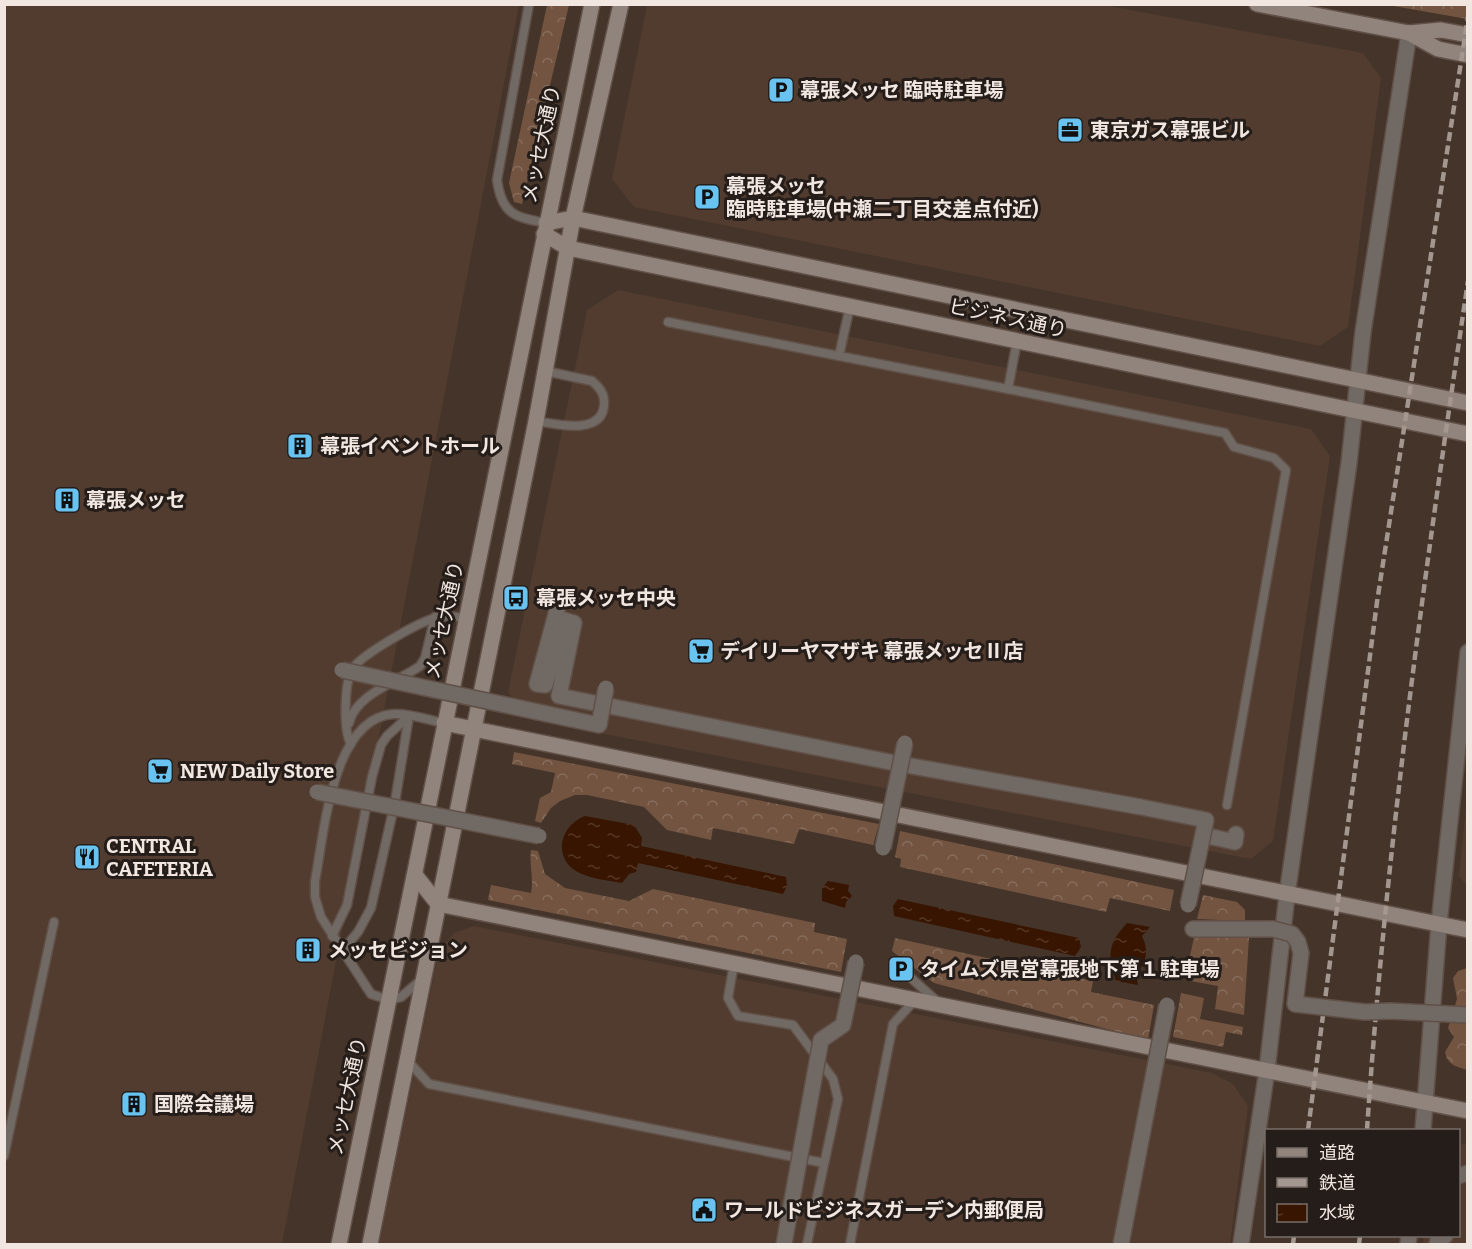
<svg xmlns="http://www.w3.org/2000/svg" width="1472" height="1249" viewBox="0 0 1472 1249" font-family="Bitter,'Noto Sans JP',serif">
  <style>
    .built { fill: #523c2f }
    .forest { fill: url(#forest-crowns) }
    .water { fill: url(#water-ripples) }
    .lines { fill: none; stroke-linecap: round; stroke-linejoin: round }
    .lane-casing { stroke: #605047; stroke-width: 11 }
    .street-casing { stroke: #605047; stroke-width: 18 }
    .secondary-casing { stroke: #605047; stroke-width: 18 }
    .lane { stroke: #716964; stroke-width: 8 }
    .street { stroke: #716964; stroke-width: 15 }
    .secondary { stroke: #91847c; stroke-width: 15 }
    .rail { stroke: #a4978f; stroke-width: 4.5; stroke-dasharray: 9 4.5; stroke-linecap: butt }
    .street-bridge-casing { stroke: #605047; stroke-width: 18; stroke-linecap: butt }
    .street-bridge { stroke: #716964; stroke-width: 15 }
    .labels { text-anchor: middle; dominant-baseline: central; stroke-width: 6; stroke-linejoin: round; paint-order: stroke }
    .poi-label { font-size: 20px; font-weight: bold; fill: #f1e6e0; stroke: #251d19; text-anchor: start }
    .street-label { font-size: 20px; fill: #f1e6e0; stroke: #251d19 }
  </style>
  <defs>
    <pattern id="forest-crowns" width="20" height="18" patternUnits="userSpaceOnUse" patternTransform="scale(1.5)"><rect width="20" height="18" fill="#735441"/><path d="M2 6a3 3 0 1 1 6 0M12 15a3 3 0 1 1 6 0" fill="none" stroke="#876d5c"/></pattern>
    <pattern id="water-ripples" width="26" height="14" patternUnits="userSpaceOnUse" patternTransform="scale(1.5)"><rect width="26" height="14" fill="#381500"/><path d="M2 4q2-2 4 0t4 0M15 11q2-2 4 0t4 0" fill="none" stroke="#553725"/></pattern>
  </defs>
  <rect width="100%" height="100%" fill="#44342a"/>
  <g class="built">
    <path d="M5,5H519L282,1244H5Z"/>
    <path d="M647,5H1104L1363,53L1381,78L1348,327L1320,346L634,207L612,179Z"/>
    <path d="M618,290L1311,429L1330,456L1273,841L1251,859L527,719L508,692L587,310Z"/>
    <path d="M1467,797V886L1459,876Z"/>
    <path d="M474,926L1212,1073L1233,1084L1248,1106L1230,1244H379L439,951L454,933Z"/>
    <path d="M1464,1143L1467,1144V1244H1423L1424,1236H1458L1459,1147Z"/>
  </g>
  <g class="forest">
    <path d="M547,5H569L522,204L514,202L509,183Z"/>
    <path d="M1388,5H1467V19Z"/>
    <path d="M514,752L879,824L873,845L799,829L794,844L713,828L711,840L667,830L644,807L587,795H575L560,801L551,808L541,823L535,821L540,798L551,792L555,773L512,764Z"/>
    <path d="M900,831L1174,890L1170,911L1110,898L1106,912L900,867L901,859L895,857Z"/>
    <path d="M531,850L538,851L545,874L565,888L629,901L653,889L815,923L814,932L847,939L841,972L488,900L491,885L531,893C534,878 529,865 531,850Z"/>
    <path d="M1203,895L1237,902L1245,910V921L1197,919Z"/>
    <path d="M1194,937L1249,938L1244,1015L1215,1009L1218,986L1185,980Z"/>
    <path d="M895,938L1093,981L1091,992L1154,1005L1148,1040L934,983L892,951Z"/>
    <path d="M1467,968V1070C1456,1066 1448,1066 1445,1052L1454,1037L1448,1028L1457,999L1453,978L1458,971Z"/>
    <path d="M1181,993L1204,998L1200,1019L1243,1027L1242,1035L1226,1032L1223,1047L1173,1037Z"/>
  </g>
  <g class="water">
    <path d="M585,816L634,825L642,838L641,846L786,877L787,886L783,894L638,863L636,872L629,874L622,883C607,880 589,879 576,871C552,856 561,825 585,816Z"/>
    <path d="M828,881L849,885L848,891L852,896L846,902L845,908L822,901V888Z"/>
    <path d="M898,899L1079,938L1081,947L1075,956L894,916L893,906Z"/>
    <path d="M1127,923L1150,927L1142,936C1149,950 1147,962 1136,974L1138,985L1116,981C1108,954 1107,945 1127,923Z"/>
  </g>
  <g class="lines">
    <defs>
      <g id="lane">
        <path d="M529,4L497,180C502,215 515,217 546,223"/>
        <path d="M850,306L839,356L1008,389"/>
        <path d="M668,322L839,356"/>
        <path d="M1017,341L1008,389L1225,433L1234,447L1274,458L1286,470L1227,805"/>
        <path d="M536,421C555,424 602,436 604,405C605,394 600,388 592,381L545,371"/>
        <path d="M349,723C356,694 397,682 420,666L425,658L435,617"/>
        <path d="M351,744C343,731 344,681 353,668C363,654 417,623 435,618C445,614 455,617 466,618"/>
        <path d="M332,936L347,905L372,777L381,745L387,736L409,716"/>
        <path d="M342,951L358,932L371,908L395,802L409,716"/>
        <path d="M734,963L728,998L738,1016L793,1025L833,1079L838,1099L807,1244"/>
        <path d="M901,969L939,1003"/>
        <path d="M421,980L401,997L389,1000L371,994L321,917L315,897V881C324,835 332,717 394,714C410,713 428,720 444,723"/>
        <path d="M407,1060L429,1084L824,1163"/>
        <path d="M4,1156L54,922"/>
        <path d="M850,1244L893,1024L915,1000"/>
      </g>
      <g id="street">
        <path d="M560,599L537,684L545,685L564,620L574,623L559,696L900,764L1141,807"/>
        <path d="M1203,835L1235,842L1236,834"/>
        <path d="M1193,929H1273"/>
        <path d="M1423,1130L1439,924L1468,652"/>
        <path d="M1458,1176L1468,1173"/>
        <path d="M1241,1244L1267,1070L1287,895L1349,463L1363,332L1409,33"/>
        <path d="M1408,1244L1409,1236"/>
        <path d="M1437,1244L1439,1236H1445"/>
      </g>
      <g id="secondary">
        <path d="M1257,4L1409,33L1441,30L1468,35"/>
        <path d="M1409,33L1438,49L1468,55"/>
        <path d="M546,223L573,218L1468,403"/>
        <path d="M544,234L568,248L1468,434"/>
        <path d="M444,723L1468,930"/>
        <path d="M415,875L438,904L1468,1111"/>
        <path d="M339,1244L592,4"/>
        <path d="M370,1244L536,421L573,218L621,4"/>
      </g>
    </defs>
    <use href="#lane" class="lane-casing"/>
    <use href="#street" class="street-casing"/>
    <use href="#secondary" class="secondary-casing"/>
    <use href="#lane" class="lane"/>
    <use href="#street" class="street"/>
    <use href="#secondary" class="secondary"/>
    <g class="rail">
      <path d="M1308,1130L1377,602L1468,17"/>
      <path d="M1367,1130C1386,846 1426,563 1468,281"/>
      <path d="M1293,1244L1294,1236"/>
      <path d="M1359,1244L1360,1236"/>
    </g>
    <defs>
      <g id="street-bridge">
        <path d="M342,670L599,725L606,688"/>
        <path d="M317,792L539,836"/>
        <path d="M1141,807L1206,820L1188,905"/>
        <path d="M883,848L905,743"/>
        <path d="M1273,929L1292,934L1298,942L1301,953L1295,1004L1365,1012L1390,1011L1468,1015"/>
        <path d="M784,1244L821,1040L843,1025L856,962"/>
        <path d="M1121,1244L1167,1005"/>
      </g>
    </defs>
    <use href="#street-bridge" class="street-bridge-casing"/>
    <use href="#street-bridge" class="street-bridge"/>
  </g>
  <defs>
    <symbol id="parking-square" viewBox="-11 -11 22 22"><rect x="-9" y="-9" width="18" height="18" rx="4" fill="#69c3f1" stroke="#251d19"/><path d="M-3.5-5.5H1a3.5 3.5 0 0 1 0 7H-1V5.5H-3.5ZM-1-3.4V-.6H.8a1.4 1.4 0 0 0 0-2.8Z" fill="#111"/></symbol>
    <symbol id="office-square" viewBox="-11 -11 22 22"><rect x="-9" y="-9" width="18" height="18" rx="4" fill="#69c3f1" stroke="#251d19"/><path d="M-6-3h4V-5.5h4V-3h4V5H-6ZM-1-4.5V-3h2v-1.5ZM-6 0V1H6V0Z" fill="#111"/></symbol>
    <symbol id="building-square" viewBox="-11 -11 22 22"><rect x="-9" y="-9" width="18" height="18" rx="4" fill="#69c3f1" stroke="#251d19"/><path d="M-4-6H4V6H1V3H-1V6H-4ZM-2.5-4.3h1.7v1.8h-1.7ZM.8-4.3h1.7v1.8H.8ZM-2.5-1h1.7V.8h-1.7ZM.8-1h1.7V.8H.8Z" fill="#111"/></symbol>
    <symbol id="bus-square" viewBox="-11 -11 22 22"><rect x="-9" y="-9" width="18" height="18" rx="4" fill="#69c3f1" stroke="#251d19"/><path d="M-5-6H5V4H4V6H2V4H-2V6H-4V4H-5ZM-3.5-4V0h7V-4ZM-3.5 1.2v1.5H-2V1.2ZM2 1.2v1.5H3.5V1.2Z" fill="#111"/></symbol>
    <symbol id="supermarket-square" viewBox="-11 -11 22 22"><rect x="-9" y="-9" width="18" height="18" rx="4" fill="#69c3f1" stroke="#251d19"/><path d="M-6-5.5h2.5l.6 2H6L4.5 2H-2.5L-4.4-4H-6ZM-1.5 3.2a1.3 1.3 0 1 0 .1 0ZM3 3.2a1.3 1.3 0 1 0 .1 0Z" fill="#111"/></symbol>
    <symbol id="restaurant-square" viewBox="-11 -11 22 22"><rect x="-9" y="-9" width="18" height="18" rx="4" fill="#69c3f1" stroke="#251d19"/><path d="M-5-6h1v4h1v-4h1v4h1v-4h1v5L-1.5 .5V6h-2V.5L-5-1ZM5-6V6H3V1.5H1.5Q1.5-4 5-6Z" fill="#111"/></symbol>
    <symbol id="civic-square" viewBox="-11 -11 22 22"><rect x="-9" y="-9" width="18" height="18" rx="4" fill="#69c3f1" stroke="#251d19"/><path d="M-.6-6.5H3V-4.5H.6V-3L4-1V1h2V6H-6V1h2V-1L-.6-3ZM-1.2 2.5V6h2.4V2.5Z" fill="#111"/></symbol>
  </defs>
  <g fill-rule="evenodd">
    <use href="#parking-square" x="766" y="75" width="30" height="30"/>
    <use href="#office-square" x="1055" y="115" width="30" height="30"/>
    <use href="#parking-square" x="692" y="182" width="30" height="30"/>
    <use href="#building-square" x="285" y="431" width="30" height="30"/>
    <use href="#building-square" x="52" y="485" width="30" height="30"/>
    <use href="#bus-square" x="501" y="583" width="30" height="30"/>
    <use href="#supermarket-square" x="686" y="636" width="30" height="30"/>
    <use href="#supermarket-square" x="145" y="756" width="30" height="30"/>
    <use href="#restaurant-square" x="72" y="842" width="30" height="30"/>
    <use href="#building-square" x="293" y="935" width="30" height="30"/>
    <use href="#parking-square" x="886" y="954" width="30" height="30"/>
    <use href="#building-square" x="119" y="1089" width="30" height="30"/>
    <use href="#civic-square" x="689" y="1195" width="30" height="30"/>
  </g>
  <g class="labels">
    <g class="poi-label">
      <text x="800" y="90">幕張メッセ 臨時駐車場</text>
      <text x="1090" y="130">東京ガス幕張ビル</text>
      <text x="726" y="186">幕張メッセ<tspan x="726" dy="23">臨時駐車場(中瀬二丁目交差点付近)</tspan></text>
      <text x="320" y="446">幕張イベントホール</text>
      <text x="86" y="500">幕張メッセ</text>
      <text x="536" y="598">幕張メッセ中央</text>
      <text x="720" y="651">デイリーヤマザキ 幕張メッセⅡ店</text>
      <text x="180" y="771">NEW Daily Store</text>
      <text x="106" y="846">CENTRAL<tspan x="106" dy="23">CAFETERIA</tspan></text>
      <text x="328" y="950">メッセビジョン</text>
      <text x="920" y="969">タイムズ県営幕張地下第１駐車場</text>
      <text x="154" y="1104">国際会議場</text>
      <text x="724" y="1210">ワールドビジネスガーデン内郵便局</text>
    </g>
    <g class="street-label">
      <text transform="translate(541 144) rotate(-78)">メッセ大通り</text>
      <text transform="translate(1008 318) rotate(12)">ビジネス通り</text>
      <text transform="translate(444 620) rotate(-78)">メッセ大通り</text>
      <text transform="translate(347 1096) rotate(-78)">メッセ大通り</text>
    </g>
  </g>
  <rect width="1472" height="1249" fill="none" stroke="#f1e6e0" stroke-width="12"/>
  <rect x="1265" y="1129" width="195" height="108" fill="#251d19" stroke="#776d69" stroke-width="1.5"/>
  <rect x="1277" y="1148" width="30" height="9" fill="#91847c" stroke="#776d69" stroke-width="1.5"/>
  <text x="1319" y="1159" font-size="18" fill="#f1e6e0">道路</text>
  <rect x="1277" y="1178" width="30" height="9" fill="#a4978f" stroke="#776d69" stroke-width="1.5"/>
  <text x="1319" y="1189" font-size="18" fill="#f1e6e0">鉄道</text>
  <rect x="1277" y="1204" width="30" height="18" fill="url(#water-ripples)" stroke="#776d69" stroke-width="1.5"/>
  <text x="1319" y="1219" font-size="18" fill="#f1e6e0">水域</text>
</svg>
